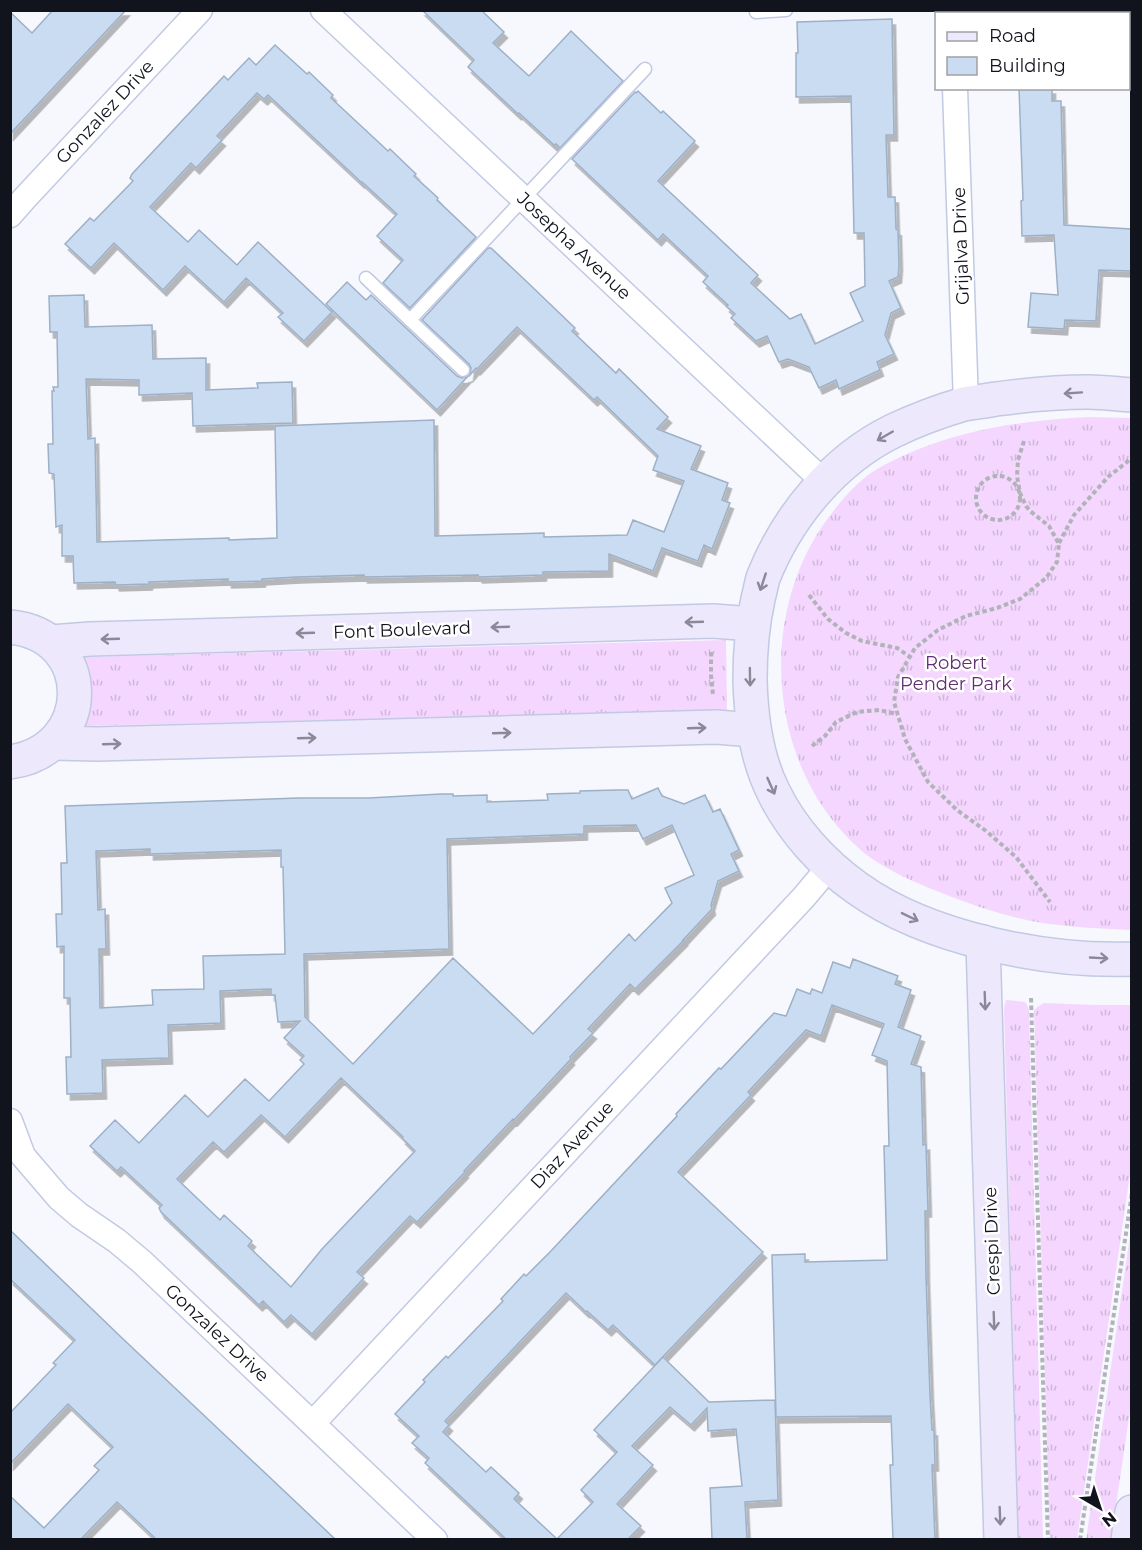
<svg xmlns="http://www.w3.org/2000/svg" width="1142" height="1550" viewBox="0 0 1142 1550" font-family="Montserrat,sans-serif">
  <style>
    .grass { fill: url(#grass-tufts) }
    .building { fill: #c9dcf2; stroke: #9eb0c6; stroke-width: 1.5; fill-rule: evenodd; filter: url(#shadow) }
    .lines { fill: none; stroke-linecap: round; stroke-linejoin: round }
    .lane-casing { stroke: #c2c9e3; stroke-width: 15 }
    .street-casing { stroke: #c2c9e3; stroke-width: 27 }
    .secondary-casing { stroke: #c2c9e3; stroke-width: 36 }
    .path { stroke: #b1b3b9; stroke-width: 4; stroke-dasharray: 4.5 3; stroke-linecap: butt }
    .lane { stroke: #fff; stroke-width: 12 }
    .street { stroke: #fff; stroke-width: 24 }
    .secondary { stroke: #eee8fc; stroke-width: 33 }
    .oneway { stroke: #8b8998 }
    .labels { text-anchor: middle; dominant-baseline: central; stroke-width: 5; stroke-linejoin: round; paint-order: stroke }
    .street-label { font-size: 18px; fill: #12141d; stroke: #fff }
    .park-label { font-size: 18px; fill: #622e71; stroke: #fff }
  </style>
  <defs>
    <pattern id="grass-tufts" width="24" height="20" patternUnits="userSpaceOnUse" patternTransform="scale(1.5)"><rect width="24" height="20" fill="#f4d6fe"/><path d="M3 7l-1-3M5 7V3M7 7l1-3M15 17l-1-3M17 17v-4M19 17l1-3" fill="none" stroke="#d0b7d9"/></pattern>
    <filter id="shadow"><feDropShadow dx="3.5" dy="6" stdDeviation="0" flood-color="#0004"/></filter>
  </defs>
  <rect width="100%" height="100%" fill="#f6f8fd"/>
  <g class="grass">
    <path d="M1089,417L1131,418V930C1092,928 1052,927 1014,917C985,910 957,899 929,888C906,878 883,868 863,852C771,774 756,627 821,528C835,508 849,490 868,475C882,465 898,458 914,451C970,428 1029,420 1089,417Z"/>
    <path d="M726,640L727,711L83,726L82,657Z"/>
    <path d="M1006,1000L1025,1002L1028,1007L1029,1012L1043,1539H1018L1004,1008Z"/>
    <path d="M1044,1003L1095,1005H1131V1167L1077,1539H1050L1034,1011L1036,1008Z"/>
    <path d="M1131,1229V1404L1111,1539L1086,1540Z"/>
  </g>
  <g class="building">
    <path d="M53,10H126L10,134V12L32,33Z"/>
    <path d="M422,10H481L504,32L493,43L529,76L571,31L623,81L560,148L556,144L554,145L519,113L518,114L468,67L474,60Z"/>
    <path d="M892,19L894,135H886L888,197H895L896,229L898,230L899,265L898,277L889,281L901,308L891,313L885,335L894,354L877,362L880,370L839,389L836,380L819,388L809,367L788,359L779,362L767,336L756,341L731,318L735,314L726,306L728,305L703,282L708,276L663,234L658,240L572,159L635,92L636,93L638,91L661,113L663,111L695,141L658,181L758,275L751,283L790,319L801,314L815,344L863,321L850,293L865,286L864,233H854L851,96L796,97V53H798L797,22Z"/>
    <path d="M275,45L307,74L309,72L333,95L331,98L388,151L390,149L416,174L414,176L438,198L437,200L476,237L410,308L383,283L403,260L377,236L397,214L362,182H361L268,95L264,99L257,93L217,136L222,140L196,168L191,163L150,207L188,242L199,230L237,265L258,242L332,312L304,341L278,317L283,313L246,278L224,302L185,266L163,290L114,243L91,268L65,244L90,218L94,221L133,181L130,178L132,174L224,76L228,80L249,58L256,65Z"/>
    <path d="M1019,88H1052V101H1061L1064,225L1131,229V271L1099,270L1096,321L1065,320L1064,329L1028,327L1031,293L1058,295L1054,235L1022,236L1021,201L1023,200Z"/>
    <path d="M488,248H491L525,280L575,328L572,331L616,373L619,369L668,417L657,429L701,446L691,469L728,483L722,500L730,503L712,549L704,545L698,561L662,548L653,571L609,554V571L543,572V575L479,577L478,575L364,577V575L297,577L262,579V581L228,582V579L149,582V584L116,585L115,582L74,583L73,556H62V525L56,527L54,474L49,473L48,444H53L52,391H54L53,387H58L57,332H50L49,296L84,295L85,327L152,325L153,359L206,358V390L258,388L257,383L292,382L293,423L193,426L192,393L139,395V380L86,379L88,439L95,438L97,542L229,538V540L277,538L275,426L434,420L435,536L544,533V537L627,535L633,520L664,532L684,481L653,470L658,456L597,397L594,400L517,327L477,369L476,368L470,375L471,368L469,364L422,320Z"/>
    <path d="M347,282L366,300L371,295L457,376L462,378L468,376L437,410L326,304Z"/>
    <path d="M658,788L662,796L684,804L705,795L713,812L720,809L739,850L731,854L739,871L718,881L711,905L712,909L683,940H684L635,989L630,984L588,1029L593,1033L570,1057L571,1059L514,1120L513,1119L464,1171L465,1172L417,1222L410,1216L357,1272L364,1278L312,1334L291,1315L284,1322L263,1301L259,1305L161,1212L159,1208L162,1205L121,1167L117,1171L90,1146L115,1120L139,1143L185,1095L208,1117L245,1079L269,1101L304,1064L300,1060L304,1056L284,1038L300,1021L278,1022L275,995H271V989L220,991L221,1023L168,1025L169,1058L102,1060L103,1093L67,1094L66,1057H71L70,998H64V946L57,947L56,914H62L61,863H67L65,806L298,798H369L441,794H453V796L487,795V802L548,800L547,794L580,793V791L616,790H628L632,799ZM636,825L643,839L672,825L694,875L665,888L672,903L635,941L629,934L533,1034L453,958L353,1064L305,1017L304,954L449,949L447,839L584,834V826ZM150,849V854L281,850V867H283L285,954L203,956L204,989L152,990L153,1005L100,1008L99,949H106L105,909L98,910L96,851ZM341,1078L403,1137L402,1138L415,1151L322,1249L291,1287L248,1246L252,1241L224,1215L220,1220L177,1179L213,1142L224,1152L261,1115L285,1137Z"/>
    <path d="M853,959L898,976L895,984L911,990L898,1027L921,1036L911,1064L921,1067L923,1145L926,1144L928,1211H925L926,1277L930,1396L932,1430H934L935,1465H932L935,1539H893L890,1465H893L891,1416L776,1417L772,1255L805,1254V1262L887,1260L884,1146H889L887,1061L872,1055L884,1024L832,1005L821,1036L806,1030L748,1092L751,1095L678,1172L763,1252L655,1365L613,1325L608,1330L587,1311L586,1312L566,1293L445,1421L449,1425L443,1432L486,1472L491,1467L519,1493L514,1499L557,1539L593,1502L581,1490L617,1452L594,1430L663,1357L709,1402L775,1400L778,1500L745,1502L747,1539H712L710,1488L742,1486L736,1429L708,1431L707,1408L691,1425L670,1407L632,1446L653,1465L617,1504L641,1526L628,1539H506L425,1463L429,1458L412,1443L419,1436L395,1414L425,1382L423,1380L446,1356L448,1358L503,1301L501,1299L524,1274L526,1276L550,1252L677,1116L676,1114L719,1068L721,1069L774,1013L786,1016L797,989L810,994L812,989L822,993L833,962L850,968Z"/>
    <path d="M10,1230L121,1337L335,1539H156L117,1502L81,1539H10V1496L44,1528L99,1470L94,1466L113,1447L68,1404L10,1464V1413L56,1365L53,1363L75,1340L10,1279Z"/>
  </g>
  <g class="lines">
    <defs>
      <g id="lane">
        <path d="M756,12L786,10"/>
        <path d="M366,278L410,320L645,69"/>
        <path d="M410,320L463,370"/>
      </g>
      <g id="street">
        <path d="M323,10L824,482"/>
        <path d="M952,10V14"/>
        <path d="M955,88L966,404"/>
        <path d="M10,215L24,199L200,10"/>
        <path d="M10,1121L23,1156L59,1198L79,1215L117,1241L142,1262L435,1540"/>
        <path d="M313,1423L804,897L830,866"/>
      </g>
      <g id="secondary">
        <path d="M1132,395C1117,394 1103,392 1088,392C1058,392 1026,395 996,399C986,401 975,402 964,404C940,411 916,420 893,431C834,460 787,517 763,578C761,585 760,592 758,599C752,626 750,652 750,680C751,717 756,757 773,791C791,829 823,864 857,888C928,939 1046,962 1132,959"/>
        <path d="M10,627C96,635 96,750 10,762"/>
        <path d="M51,642L90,639L713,621L753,624"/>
        <path d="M54,743L97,744L716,727L754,730"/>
        <path d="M983,942L1001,1540"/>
        <path d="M1128,1540L1132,1512"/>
      </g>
    </defs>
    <use href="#lane" class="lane-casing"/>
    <use href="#street" class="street-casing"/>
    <use href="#secondary" class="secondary-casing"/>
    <g class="path">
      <path d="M1024,441L1018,460L1017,476L1020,493L1026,506L1030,511L1049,526L1059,544L1057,562L1046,578L1020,599L997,608L966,616L938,630L915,648L898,677L894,702L905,739L928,782L957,810L986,831L1016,857L1050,902"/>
      <circle cx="998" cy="498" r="22"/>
      <path d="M1059,543L1074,515L1108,477L1132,458"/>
      <path d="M809,595L828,619L846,633L862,641L897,648L909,656"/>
      <path d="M711,652V675L713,695"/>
      <path d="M812,746L825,736L836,722L857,712L879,710L897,714"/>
      <path d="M1031,998L1048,1540"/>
      <path d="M1080,1540L1132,1193"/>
    </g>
    <use href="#lane" class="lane"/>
    <use href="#street" class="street"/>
    <use href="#secondary" class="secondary"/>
  </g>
  <defs><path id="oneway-shaft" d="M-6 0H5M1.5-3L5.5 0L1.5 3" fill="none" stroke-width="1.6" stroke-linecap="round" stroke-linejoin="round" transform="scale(1.5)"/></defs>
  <g class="oneway">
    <use href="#oneway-shaft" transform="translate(1073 393) rotate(176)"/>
    <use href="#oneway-shaft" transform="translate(885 436) rotate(150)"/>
    <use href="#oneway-shaft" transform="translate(763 582) rotate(108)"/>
    <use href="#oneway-shaft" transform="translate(694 622) rotate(178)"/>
    <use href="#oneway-shaft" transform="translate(500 627) rotate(178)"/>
    <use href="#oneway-shaft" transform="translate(305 633) rotate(178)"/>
    <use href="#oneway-shaft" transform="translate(110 639) rotate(178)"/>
    <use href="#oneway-shaft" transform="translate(750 677) rotate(89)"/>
    <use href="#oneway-shaft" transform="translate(697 728) rotate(-2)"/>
    <use href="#oneway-shaft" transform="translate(502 733) rotate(-2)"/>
    <use href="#oneway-shaft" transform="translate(307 738) rotate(-2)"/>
    <use href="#oneway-shaft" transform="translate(112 744) rotate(-2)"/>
    <use href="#oneway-shaft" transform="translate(771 786) rotate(66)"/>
    <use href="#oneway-shaft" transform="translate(910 917) rotate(26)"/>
    <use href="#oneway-shaft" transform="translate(1099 958) rotate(3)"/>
    <use href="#oneway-shaft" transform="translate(985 1001) rotate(88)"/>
    <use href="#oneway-shaft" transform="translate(994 1321) rotate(88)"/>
    <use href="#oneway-shaft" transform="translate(1000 1516) rotate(88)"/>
  </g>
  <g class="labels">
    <g class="street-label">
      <text transform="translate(105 112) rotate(-47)">Gonzalez Drive</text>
      <text transform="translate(574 246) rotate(43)">Josepha Avenue</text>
      <text transform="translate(961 246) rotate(-92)">Grijalva Drive</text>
      <text transform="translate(402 630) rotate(-2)">Font Boulevard</text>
      <text transform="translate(572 1145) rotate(-47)">Diaz Avenue</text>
      <text transform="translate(992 1241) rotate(-92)">Crespi Drive</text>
      <text transform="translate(217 1333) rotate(43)">Gonzalez Drive</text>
    </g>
    <g class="park-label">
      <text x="956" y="663">Robert<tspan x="956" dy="21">Pender Park</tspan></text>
    </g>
  </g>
  <rect width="1142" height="1550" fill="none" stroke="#12141d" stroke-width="24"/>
  <rect x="935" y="12" width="195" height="78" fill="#ffffff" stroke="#a0a1a5" stroke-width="1.5"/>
  <rect x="947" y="32" width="30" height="9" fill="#eee8fc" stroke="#a0a1a5" stroke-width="1.5"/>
  <text x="989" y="42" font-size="18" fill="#12141d">Road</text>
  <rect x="947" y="57" width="30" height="18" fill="#c9dcf2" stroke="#a0a1a5" stroke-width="1.5"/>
  <text x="989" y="72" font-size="18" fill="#12141d">Building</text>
  <g transform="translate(1100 1508) rotate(141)" stroke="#ffffff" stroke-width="4.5" paint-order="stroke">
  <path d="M0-4.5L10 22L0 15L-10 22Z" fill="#12141d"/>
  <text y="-9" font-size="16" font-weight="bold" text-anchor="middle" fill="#12141d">N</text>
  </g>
</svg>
